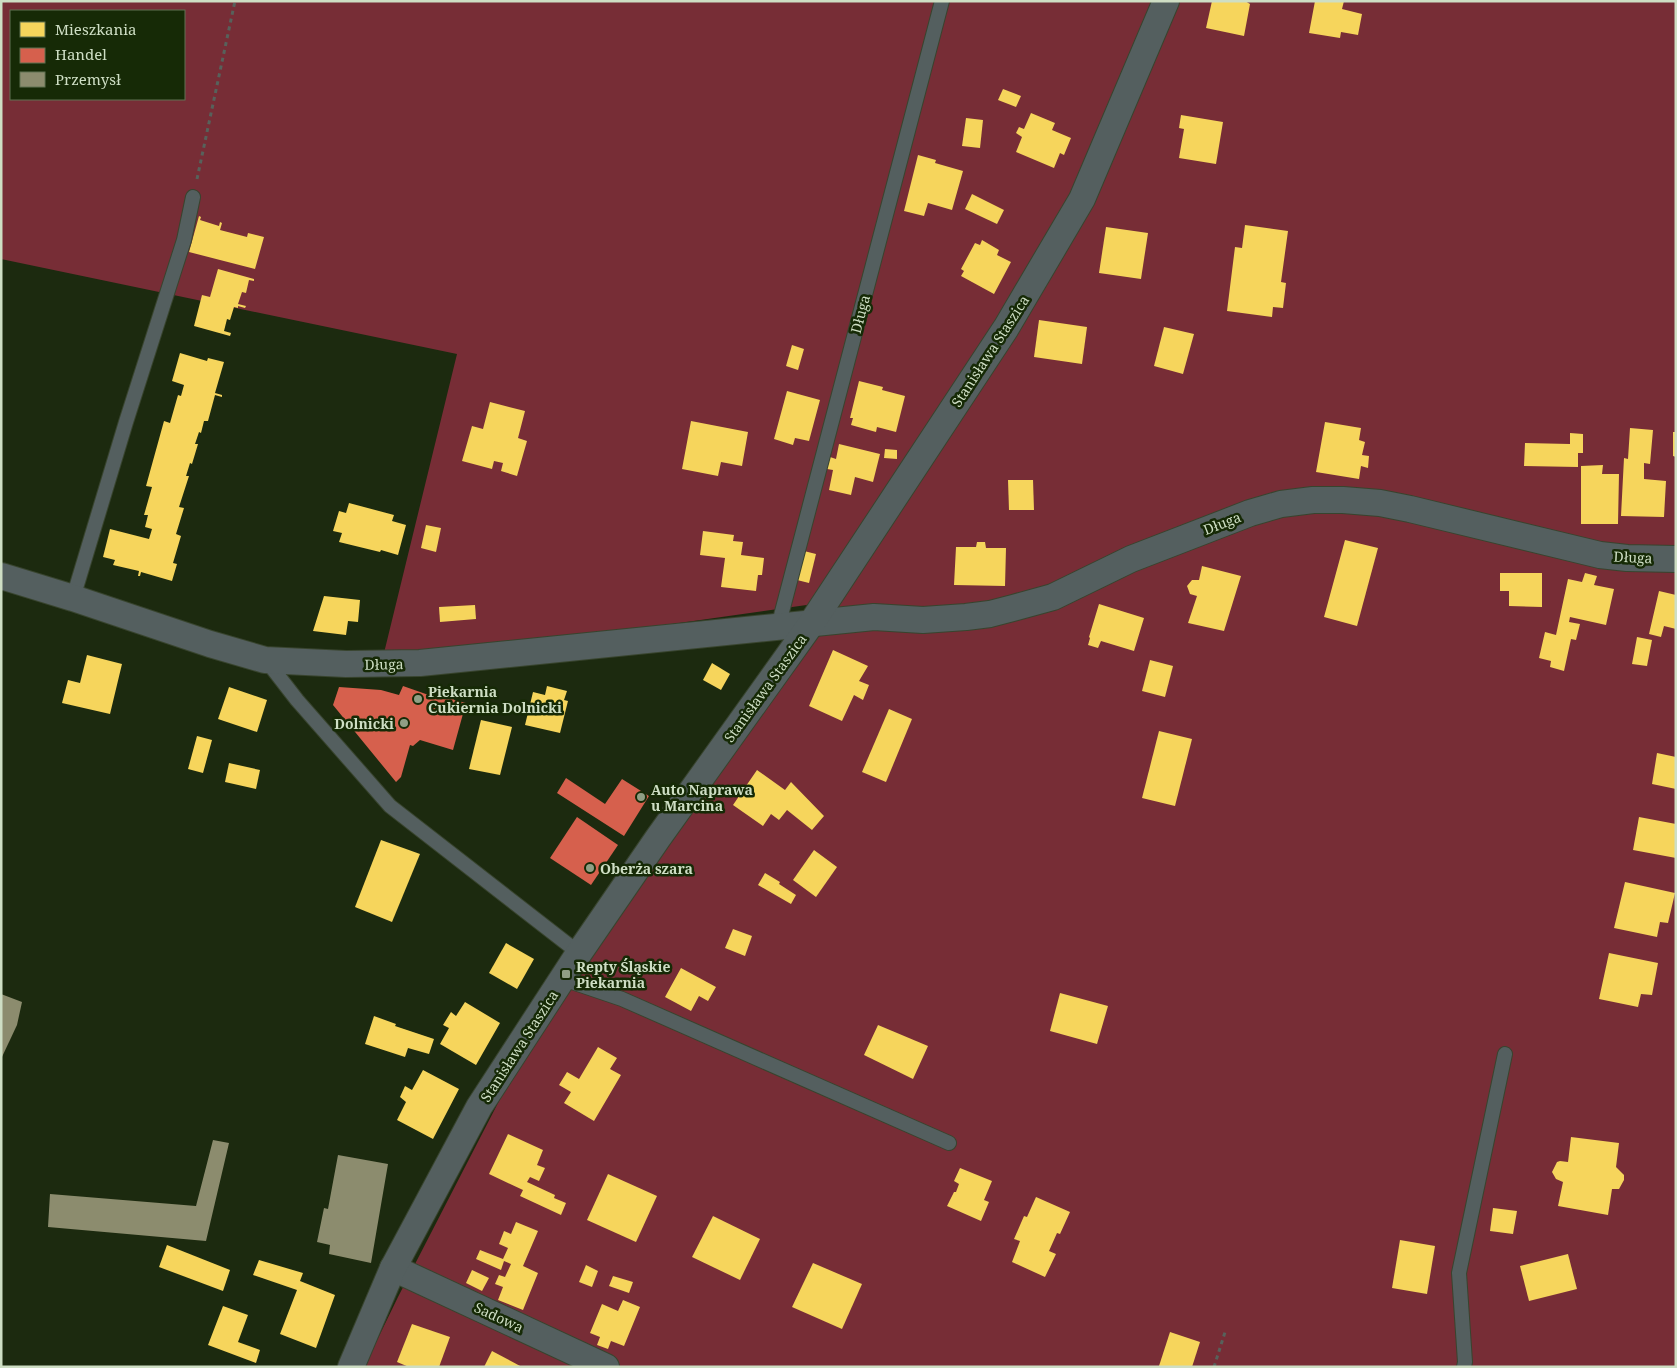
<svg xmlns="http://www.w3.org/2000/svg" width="1677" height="1368" viewBox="0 0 1677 1368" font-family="'Noto Serif',serif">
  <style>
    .green { fill: #772d36; fill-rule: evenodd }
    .homes { fill: #f6d55c }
    .shops { fill: #d6604d }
    .industry { fill: #8c8c6e }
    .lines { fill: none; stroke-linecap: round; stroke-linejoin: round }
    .service-casing { stroke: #38442e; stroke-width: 16 }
    .minor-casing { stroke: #38442e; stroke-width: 28 }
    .path { stroke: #57615b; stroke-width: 3; stroke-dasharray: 4 4; stroke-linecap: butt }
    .service { stroke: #545f5f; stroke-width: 14 }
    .minor { stroke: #545f5f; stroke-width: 26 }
    .poi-dot { fill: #909f85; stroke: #162a06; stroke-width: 2 }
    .labels { text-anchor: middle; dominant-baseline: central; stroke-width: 5; stroke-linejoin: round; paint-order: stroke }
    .street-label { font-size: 14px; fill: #cedec4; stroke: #162a06 }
    .poi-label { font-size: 14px; font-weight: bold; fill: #cedec4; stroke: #162a06; text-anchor: start }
  </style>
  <rect width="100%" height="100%" fill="#1c2a0f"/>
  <path class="green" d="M1,1H1676V1367H364L398,1297L516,1068L835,601L481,651L384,653L457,354L1,259ZM11,11H184V99H11Z"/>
  <g class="homes">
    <path d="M1212,1H1245L1250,4L1244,36L1206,28Z"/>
    <path d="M1315,1H1344L1342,9L1362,14L1358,35L1341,32L1340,38L1309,33Z"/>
    <path d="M1003,89L1021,96L1016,107L998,100Z"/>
    <path d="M1031,113L1055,123L1052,130L1071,138L1064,155L1060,153L1054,168L1016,152L1022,137L1016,133L1019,127L1024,129Z"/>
    <path d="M1181,115L1223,122L1216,164L1179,158L1184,129L1179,128Z"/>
    <path d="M966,118L983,120L980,148L962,146Z"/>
    <path d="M918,155L936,160L935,163L963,171L952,210L928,203L924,216L904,211Z"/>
    <path d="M972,194L1004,210L997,224L965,209Z"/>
    <path d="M199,216L201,217L200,220L219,226L220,222L222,223L220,230L247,237L248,233L264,237L255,269L189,252Z"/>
    <path d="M1245,225L1288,231L1281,282L1286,283L1283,308L1273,307L1272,317L1227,311L1235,247L1242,248Z"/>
    <path d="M1106,227L1148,233L1141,279L1099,273Z"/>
    <path d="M982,240L999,250L997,255L1011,262L994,294L961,276L964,271L961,269L975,243L980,245Z"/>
    <path d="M218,269L254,279V281L249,280L246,293L242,292L238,304L246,306L245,308L238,306V308L234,307L230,320L227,319L224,331L231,333L230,336L194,326L202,295L210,297Z"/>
    <path d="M1039,320L1087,327L1082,364L1034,357Z"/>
    <path d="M1164,327L1194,334L1183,374L1154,366Z"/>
    <path d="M792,345L804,349L798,370L786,366Z"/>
    <path d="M180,353L207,361L208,358L224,362L215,393L222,395V397L215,395L208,421H204L201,433L199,432L195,444H198L192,464L190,463L186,476H189L179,507L184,508L176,534L181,536L173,563L177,564L172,581L141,572L140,576H138L139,571L113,565L115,560L103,557L110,529L149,539L152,529L145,527L148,515H144L152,487L146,486L164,421L170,423L178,395L181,396L184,385L172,381Z"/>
    <path d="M859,381L883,387L882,390L905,396L896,432L877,427L876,432L851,425L853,418H850Z"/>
    <path d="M787,391L820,400L809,441L795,438L793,445L774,439Z"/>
    <path d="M490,402L525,411L518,438L527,441L517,476L501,471L503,463L494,461L492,469L462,461L472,426L483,429Z"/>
    <path d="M691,421L748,432L742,466L721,462L718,476L682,469Z"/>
    <path d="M1325,422L1361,428L1359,440L1365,442L1362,455L1369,456L1368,468L1361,466L1359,479L1316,472Z"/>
    <path d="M1630,428L1653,430L1650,464L1644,463V479L1666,481L1664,517L1621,516L1624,458L1628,459Z"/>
    <path d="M1673,432H1676V457L1673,456Z"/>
    <path d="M1570,433L1583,434V453H1578V467L1524,466L1525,443L1570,444Z"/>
    <path d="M839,444L880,454L873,482L855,477L851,495L829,490L833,470L827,469L830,457L836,459Z"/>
    <path d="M885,449L897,450V459L884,458Z"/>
    <path d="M1603,465L1602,474H1619L1618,524H1581V466Z"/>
    <path d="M1008,480H1033L1034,510H1009Z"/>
    <path d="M349,503L394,515L392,521L406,525L398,555L381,550L380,552L339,542L342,533L333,531L339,511L346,513Z"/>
    <path d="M426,525L441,528L436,552L421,548Z"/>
    <path d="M703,531L734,535L733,541L743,542L741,555L764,558L762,575H758L756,591L721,587L725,558L700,555Z"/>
    <path d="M1345,540L1378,548L1357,626L1324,617Z"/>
    <path d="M977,542H985L986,548H1006L1005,586L954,585L956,547H976Z"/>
    <path d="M804,551L816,554L809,583L797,580Z"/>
    <path d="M1202,566L1241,576L1224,631L1188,623L1197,596L1190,594L1187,586L1192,580H1199Z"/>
    <path d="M1500,573H1542V607L1509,606V591H1500Z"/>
    <path d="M1585,573L1597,576L1594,585L1614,589L1606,625L1570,617L1569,622L1580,624L1576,640L1571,639L1564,671L1550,667L1551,661L1539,658L1545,632L1556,635L1568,579L1582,582Z"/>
    <path d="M1659,591L1676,595V629L1664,626L1661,637L1649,634Z"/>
    <path d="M324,596L360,600L358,622L348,621L346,635L313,631Z"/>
    <path d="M1099,604L1144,618L1134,651L1101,641L1098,648L1088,645L1090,638L1089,637Z"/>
    <path d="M475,605L476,619L440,622L439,607Z"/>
    <path d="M1637,637L1652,640L1647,666L1632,664Z"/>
    <path d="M833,650L868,666L859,681L869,685L863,700L854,695L842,721L809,706Z"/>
    <path d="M87,655L122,664L110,714L62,703L68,680L80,683Z"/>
    <path d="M1150,660L1173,666L1165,697L1142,691Z"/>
    <path d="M712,663L730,674L721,690L703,680Z"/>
    <path d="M547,686L567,691L564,700L568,701L560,733L525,725L533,692L545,695Z"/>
    <path d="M229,687L267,700L257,732L218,719Z"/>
    <path d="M889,709L912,719L886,782L862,772Z"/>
    <path d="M481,720L512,727L500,775L469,769Z"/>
    <path d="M1159,731L1192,739L1175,806L1142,798Z"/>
    <path d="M197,736L212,740L203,773L188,769Z"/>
    <path d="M1657,753L1676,757V789L1652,784Z"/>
    <path d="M229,763L260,770L256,789L225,782Z"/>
    <path d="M757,770L785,790L791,782L824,816L812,830L787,810L779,820L771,814L763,826L733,805Z"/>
    <path d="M1639,817L1676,824V858L1633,850Z"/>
    <path d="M381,840L420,854L392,922L355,907Z"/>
    <path d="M814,850L837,867L816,897L793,880Z"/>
    <path d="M765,873L780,882L779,884L796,895L791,904L758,885Z"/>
    <path d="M1625,882L1675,893L1668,923L1660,922L1657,937L1614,928Z"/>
    <path d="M733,929L752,936L745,956L725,948Z"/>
    <path d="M506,943L534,959L517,989L489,973Z"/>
    <path d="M1609,953L1658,963L1652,995L1641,994L1638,1007L1599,999Z"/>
    <path d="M681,968L716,987L708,1001L699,996L691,1011L665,997Z"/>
    <path d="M1060,993L1108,1006L1097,1044L1050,1031Z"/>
    <path d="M465,1002L500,1023L476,1065L440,1044L449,1028L443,1025L451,1012L456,1016Z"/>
    <path d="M374,1016L396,1024L395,1026L434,1039L429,1054L408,1048L405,1057L365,1044Z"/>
    <path d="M878,1025L928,1046L913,1079L864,1055Z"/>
    <path d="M598,1047L617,1058L610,1069L621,1075L594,1121L564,1103L571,1092L559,1085L567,1072L579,1079Z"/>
    <path d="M423,1070L459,1089L433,1139L397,1120L406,1102L400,1097L405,1086L412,1090Z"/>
    <path d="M508,1134L543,1150L537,1165L545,1168L539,1181L530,1177L527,1182L555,1195L554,1198L566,1203L561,1215L520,1196L523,1190L489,1174Z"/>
    <path d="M1571,1137L1619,1143L1616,1167L1624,1175V1180L1619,1189H1612L1608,1215L1558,1206L1563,1182L1556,1179L1552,1172L1557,1162L1560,1161L1568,1162Z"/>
    <path d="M960,1168L992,1181L984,1200L989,1202L981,1221L947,1206L954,1192H956L959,1184L954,1181Z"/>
    <path d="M608,1174L657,1196L636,1242L587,1220Z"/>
    <path d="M1036,1197L1070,1212L1060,1234L1057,1233L1049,1251L1056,1254L1045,1277L1012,1262L1020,1241L1014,1239L1024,1216L1027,1217Z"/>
    <path d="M1493,1208L1517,1211L1513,1234L1490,1231Z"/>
    <path d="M713,1216L760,1239L740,1280L692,1257Z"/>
    <path d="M516,1222L538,1231L523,1266L538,1273L523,1310L498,1300L503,1287L495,1284L499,1275L505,1277L511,1264L504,1261L501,1270L476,1259L480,1250L503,1259L508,1248L499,1244L504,1231L511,1234Z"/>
    <path d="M1400,1240L1435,1246L1427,1294L1392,1288Z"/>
    <path d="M167,1245L230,1270L223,1291L159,1267Z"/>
    <path d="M1568,1254L1577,1289L1529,1301L1520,1266Z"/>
    <path d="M259,1260L303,1273L300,1281L335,1295L316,1348L280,1334L297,1290L253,1275Z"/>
    <path d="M813,1263L862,1284L842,1329L792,1307Z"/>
    <path d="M586,1265L598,1271L592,1287L579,1282Z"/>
    <path d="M472,1270L489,1278L482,1291L466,1283Z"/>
    <path d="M613,1276L633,1282L629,1293L609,1286Z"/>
    <path d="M623,1300L640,1307L624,1346L611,1341L608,1349L597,1345L600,1337L590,1333L602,1304L618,1311Z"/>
    <path d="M223,1306L248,1315L238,1342L260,1350L256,1363L208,1345Z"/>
    <path d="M412,1324L450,1337L439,1367H409L397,1362Z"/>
    <path d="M1170,1332L1200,1342L1192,1367L1159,1366Z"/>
    <path d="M492,1351L522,1367H484Z"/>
  </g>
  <g class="shops">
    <path d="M403,686L440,699L444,690L456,693L454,700L466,703L453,750L420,740L413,746L410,745L401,777L396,782L333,705L339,687L381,690L399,695Z"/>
    <path d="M566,778L605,804L622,779L649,796L624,836L557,793Z"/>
    <path d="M577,817L618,845L591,885L550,858Z"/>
  </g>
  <g class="industry">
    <path d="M1,994L22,1002L17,1025L1,1059Z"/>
    <path d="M213,1140L229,1143L206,1241L48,1227L50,1194L196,1206Z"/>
    <path d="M338,1155L388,1164L371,1263L329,1254L330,1245L317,1242L324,1208L328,1209Z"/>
  </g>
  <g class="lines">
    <defs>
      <g id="service">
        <path d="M73,598L126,422L184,240L193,197"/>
        <path d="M778,627L942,1"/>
        <path d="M266,660L297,700L390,806L579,953"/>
        <path d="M563,979L622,999L949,1143"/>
        <path d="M1464,1367L1465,1362L1459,1273L1505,1054"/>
      </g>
      <g id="minor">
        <path d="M1,576L73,598L210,644L265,660L346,664L420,663L874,617L923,620L966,617L990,614L1013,608L1053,597L1131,559L1250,513L1281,504L1313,500H1343L1380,503L1410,509L1600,555L1627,558L1676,559"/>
        <path d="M393,1268L606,1367"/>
        <path d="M351,1367L393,1268L479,1107L579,953L658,838L811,624L1006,328L1082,199L1166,1"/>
      </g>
    </defs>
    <use href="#service" class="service-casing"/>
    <use href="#minor" class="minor-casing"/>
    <g class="path">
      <path d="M197,179L235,1"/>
      <path d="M1214,1367L1226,1329"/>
    </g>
    <use href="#service" class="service"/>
    <use href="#minor" class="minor"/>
  </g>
  <g class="poi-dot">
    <circle cx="418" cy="699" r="5"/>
    <circle cx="404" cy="723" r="5"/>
    <circle cx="641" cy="797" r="5"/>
    <circle cx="590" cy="868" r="5"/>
    <rect x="561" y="969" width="10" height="10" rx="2.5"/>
  </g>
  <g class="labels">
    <g class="street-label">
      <text transform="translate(860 314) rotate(-75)">Długa</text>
      <text transform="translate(990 351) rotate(-57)">Stanisława Staszica</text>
      <text transform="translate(1222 523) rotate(-21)">Długa</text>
      <text transform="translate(1633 557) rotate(3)">Długa</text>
      <text transform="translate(384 664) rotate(-1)">Długa</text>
      <text transform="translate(765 688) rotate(-54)">Stanisława Staszica</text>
      <text transform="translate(519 1046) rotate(-57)">Stanisława Staszica</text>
      <text transform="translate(499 1317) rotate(25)">Sadowa</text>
    </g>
    <g class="poi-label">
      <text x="428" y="691">Piekarnia<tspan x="428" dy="16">Cukiernia Dolnicki</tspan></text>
      <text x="394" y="723" text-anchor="end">Dolnicki</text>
      <text x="651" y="789">Auto Naprawa<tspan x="651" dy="16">u Marcina</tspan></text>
      <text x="600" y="868">Oberża szara</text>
      <text x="576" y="966">Repty Śląskie<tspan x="576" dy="16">Piekarnia</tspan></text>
    </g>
  </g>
  <rect width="1677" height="1368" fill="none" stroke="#cedec4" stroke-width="5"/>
  <rect x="10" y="10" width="175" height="90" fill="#162a06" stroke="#607252"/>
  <rect x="20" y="22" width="25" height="15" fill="#f6d55c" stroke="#607252"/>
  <text x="55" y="35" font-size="15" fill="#cedec4">Mieszkania</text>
  <rect x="20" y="48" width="25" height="15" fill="#d6604d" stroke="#607252"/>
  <text x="55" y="60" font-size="15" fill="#cedec4">Handel</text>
  <rect x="20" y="72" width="25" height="15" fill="#8c8c6e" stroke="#607252"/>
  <text x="55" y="85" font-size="15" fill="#cedec4">Przemysł</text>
</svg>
